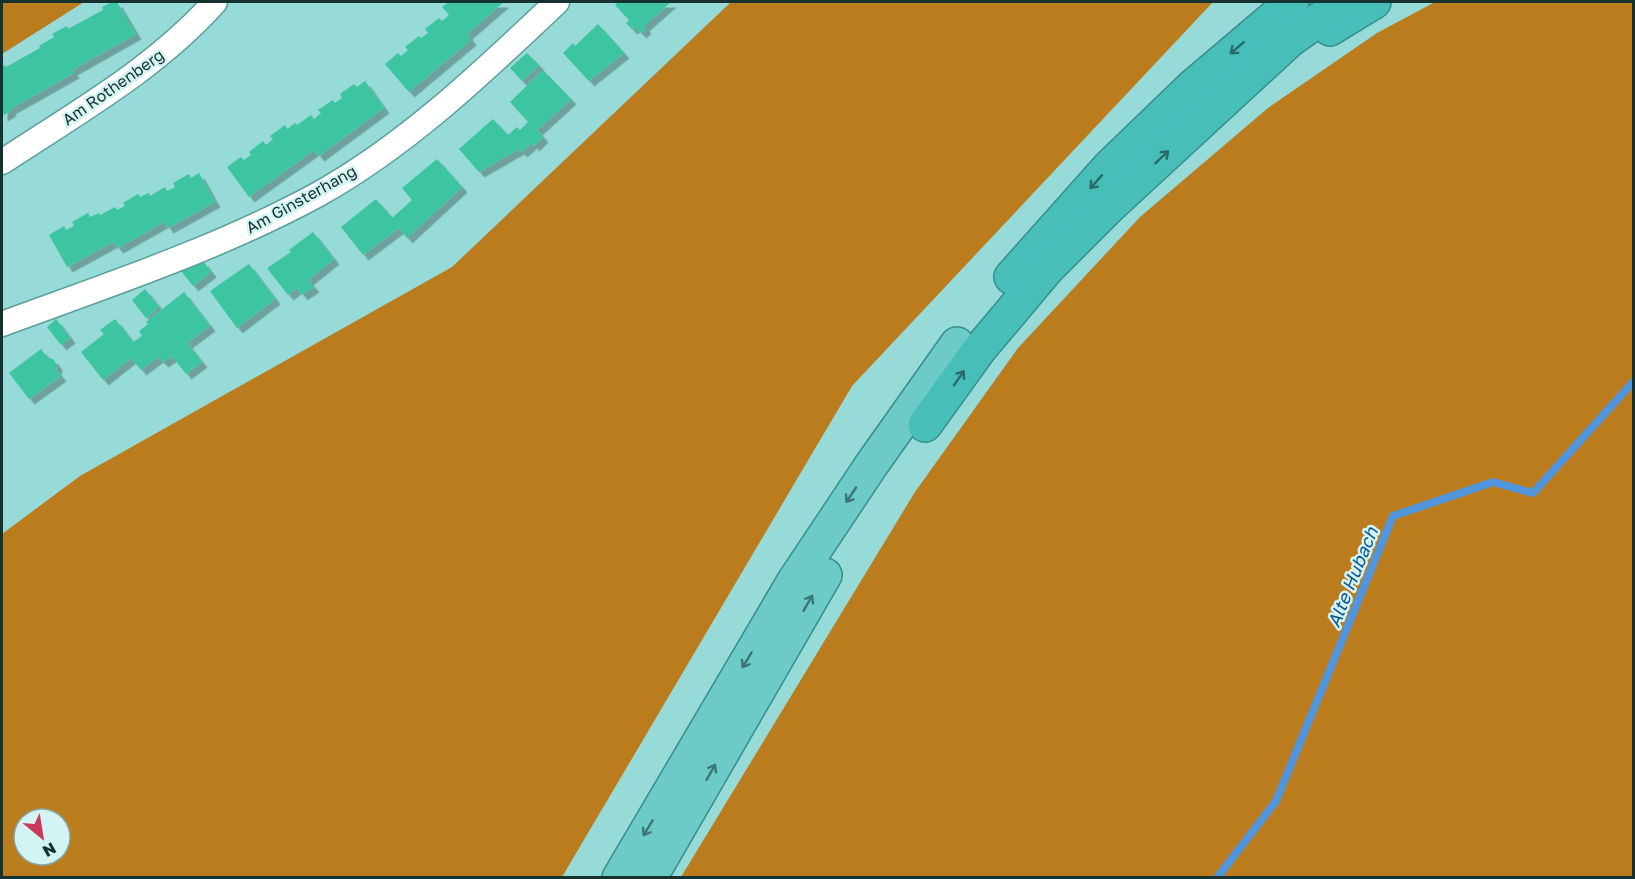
<svg xmlns="http://www.w3.org/2000/svg" width="1635" height="879" viewBox="0 0 1635 879" font-family="'Golos Text',sans-serif">
  <style>
    .forest { fill: #ba7c1d; fill-rule: evenodd }
    .lines { fill: none; stroke-linecap: round; stroke-linejoin: round }
    .stream { stroke: #5195dc; stroke-width: 8 }
    .building { fill: #3cc4a0; filter: url(#shadow) }
    .minor-casing { stroke: #5c9f9b; stroke-width: 27 }
    .trunk-casing { stroke: #368d89; stroke-width: 36 }
    .motorway-casing { stroke: #368d89; stroke-width: 36 }
    .minor { stroke: #fff; stroke-width: 24 }
    .trunk { stroke: #6ccbc7; stroke-width: 33 }
    .motorway { stroke: #48beb9; stroke-width: 33 }
    .oneway { stroke: #296967 }
    .oneway2 { stroke: #3c7674 }
    .labels { text-anchor: middle; dominant-baseline: central; stroke-width: 5; stroke-linejoin: round; paint-order: stroke }
    .street-label { font-size: 16px; fill: #153130; stroke: #d3f4f2 }
    .water-label { font-size: 18px; font-style: italic; fill: #0b5697; stroke: #d3f4f2 }
  </style>
  <defs>
    <filter id="shadow"><feDropShadow dx="5.5" dy="5.5" stdDeviation="0" flood-color="#0004"/></filter>
  </defs>
  <rect width="100%" height="100%" fill="#96dbd7"/>
  <g class="forest">
    <path d="M2,2H84L2,54Z"/>
    <path d="M731,2H1213L852,386L562,877H2V534L80,476L452,267ZM24,819H60V855H24Z"/>
    <path d="M1435,2H1633V877H681L915,492L1018,348L1140,217L1268,108L1377,33Z"/>
  </g>
  <g class="lines">
    <path class="stream" d="M1217,878L1276,801L1393,516L1493,482L1533,493L1634,381"/>
  </g>
  <g class="building">
    <path d="M112,2H117L136,34L72,70L74,73L10,109L11,111L2,116V67L5,65L6,67L40,48L39,46L54,37L52,34L67,26L68,29L103,10L102,7Z"/>
    <path d="M448,2H504L467,34L471,40L409,92L385,64L398,53L401,56L408,50L405,47L419,36L421,38L428,33L425,29L439,18L442,21L449,15L442,7Z"/>
    <path d="M618,2H671L644,26L646,28L641,33L635,27L632,29L626,23L629,20L615,5Z"/>
    <path d="M598,24L624,53L589,81L563,53L573,43L575,46Z"/>
    <path d="M527,53L539,65L522,81L510,68Z"/>
    <path d="M543,70L571,99L537,130L543,137L534,146L532,143L522,152L519,149L479,172L459,149L493,119L508,135L517,127L520,130L528,122L510,102Z"/>
    <path d="M365,81L384,108L319,156L314,150L249,197L227,167L241,157L244,160L251,155L249,152L263,141L266,145L273,139L270,136L285,125L287,129L295,123L297,125L311,115L314,119L321,113L318,110L333,100L335,103L342,98L340,94L354,84L357,87Z"/>
    <path d="M437,159L462,187L407,238L399,228L363,255L341,227L376,199L392,218L412,200L402,188Z"/>
    <path d="M199,173L215,202L168,228L164,222L118,248L113,242L67,267L49,235L64,226L66,230L74,226L72,222L88,213L90,217L99,213L100,215L115,207L117,210L125,206L123,203L138,194L140,197L149,193L150,196L165,187L167,191L175,187L173,183L189,174L191,178Z"/>
    <path d="M313,232L334,259L308,280L314,287L302,295L297,288L288,295L267,268L291,252L289,250Z"/>
    <path d="M203,261L211,272L193,286L181,271Z"/>
    <path d="M249,264L275,299L237,328L210,291Z"/>
    <path d="M145,289L159,307L146,318L132,300Z"/>
    <path d="M184,292L210,326L187,343L202,362L186,374L172,356L163,362L158,357L141,370L131,358L103,380L81,352L104,334L100,330L115,319L133,342L142,336L139,331L148,324L146,322Z"/>
    <path d="M56,319L70,338L61,345L47,327Z"/>
    <path d="M41,349L48,358L53,359L57,365L56,370L61,376L29,399L9,373Z"/>
  </g>
  <g class="lines">
    <defs>
      <g id="minor">
        <path d="M2,162C76,113 155,69 215,2"/>
        <path d="M2,324C108,285 217,249 317,195C407,145 483,72 557,2"/>
      </g>
      <g id="trunk">
        <path d="M619,878L794,581L872,464L957,344"/>
        <path d="M650,878L825,575"/>
      </g>
      <g id="motorway">
        <path d="M1330,29L1374,2"/>
        <path d="M1011,277L1109,167L1193,86L1292,2"/>
        <path d="M925,425L979,350L1048,268L1110,206L1290,40L1344,2"/>
      </g>
    </defs>
    <use href="#minor" class="minor-casing"/>
    <use href="#trunk" class="trunk-casing"/>
    <use href="#motorway" class="motorway-casing"/>
    <use href="#minor" class="minor"/>
    <use href="#trunk" class="trunk"/>
    <use href="#motorway" class="motorway"/>
  </g>
  <defs><path id="oneway-shaft" d="M-6 0H5M1.5-3L5.5 0L1.5 3" fill="none" stroke-width="1.6" stroke-linecap="round" stroke-linejoin="round" transform="scale(1.5)"/></defs>
  <g class="oneway">
    <use href="#oneway-shaft" transform="translate(1237 48) rotate(139)"/>
    <use href="#oneway-shaft" transform="translate(1162 157) rotate(-43)"/>
    <use href="#oneway-shaft" transform="translate(1096 182) rotate(132)"/>
    <use href="#oneway-shaft" transform="translate(959 378) rotate(-55)"/>
  </g>
  <g class="oneway2">
    <use href="#oneway-shaft" transform="translate(851 495) rotate(124)"/>
    <use href="#oneway-shaft" transform="translate(808 603) rotate(-60)"/>
    <use href="#oneway-shaft" transform="translate(747 660) rotate(121)"/>
    <use href="#oneway-shaft" transform="translate(711 772) rotate(-60)"/>
    <use href="#oneway-shaft" transform="translate(648 828) rotate(121)"/>
  </g>
  <g class="labels">
    <g class="street-label">
      <text transform="translate(113 87) rotate(-35)">Am Rothenberg</text>
      <text transform="translate(301 199) rotate(-29)">Am Ginsterhang</text>
    </g>
    <g class="water-label">
      <text transform="translate(1352 577) rotate(-68)">Alte Hubach</text>
    </g>
  </g>
  <rect width="1635" height="879" fill="none" stroke="#153130" stroke-width="6"/>
  <g transform="translate(42 837) rotate(150)"><circle r="28" fill="#d3f4f2" stroke="#87a6a4" stroke-width="1.5"/>
  <path d="M0-4.5L10 22L0 15L-10 22Z" fill="#c8395a"/>
  <text y="-9" font-size="16" font-weight="bold" text-anchor="middle" fill="#153130">N</text>
  </g>
</svg>
